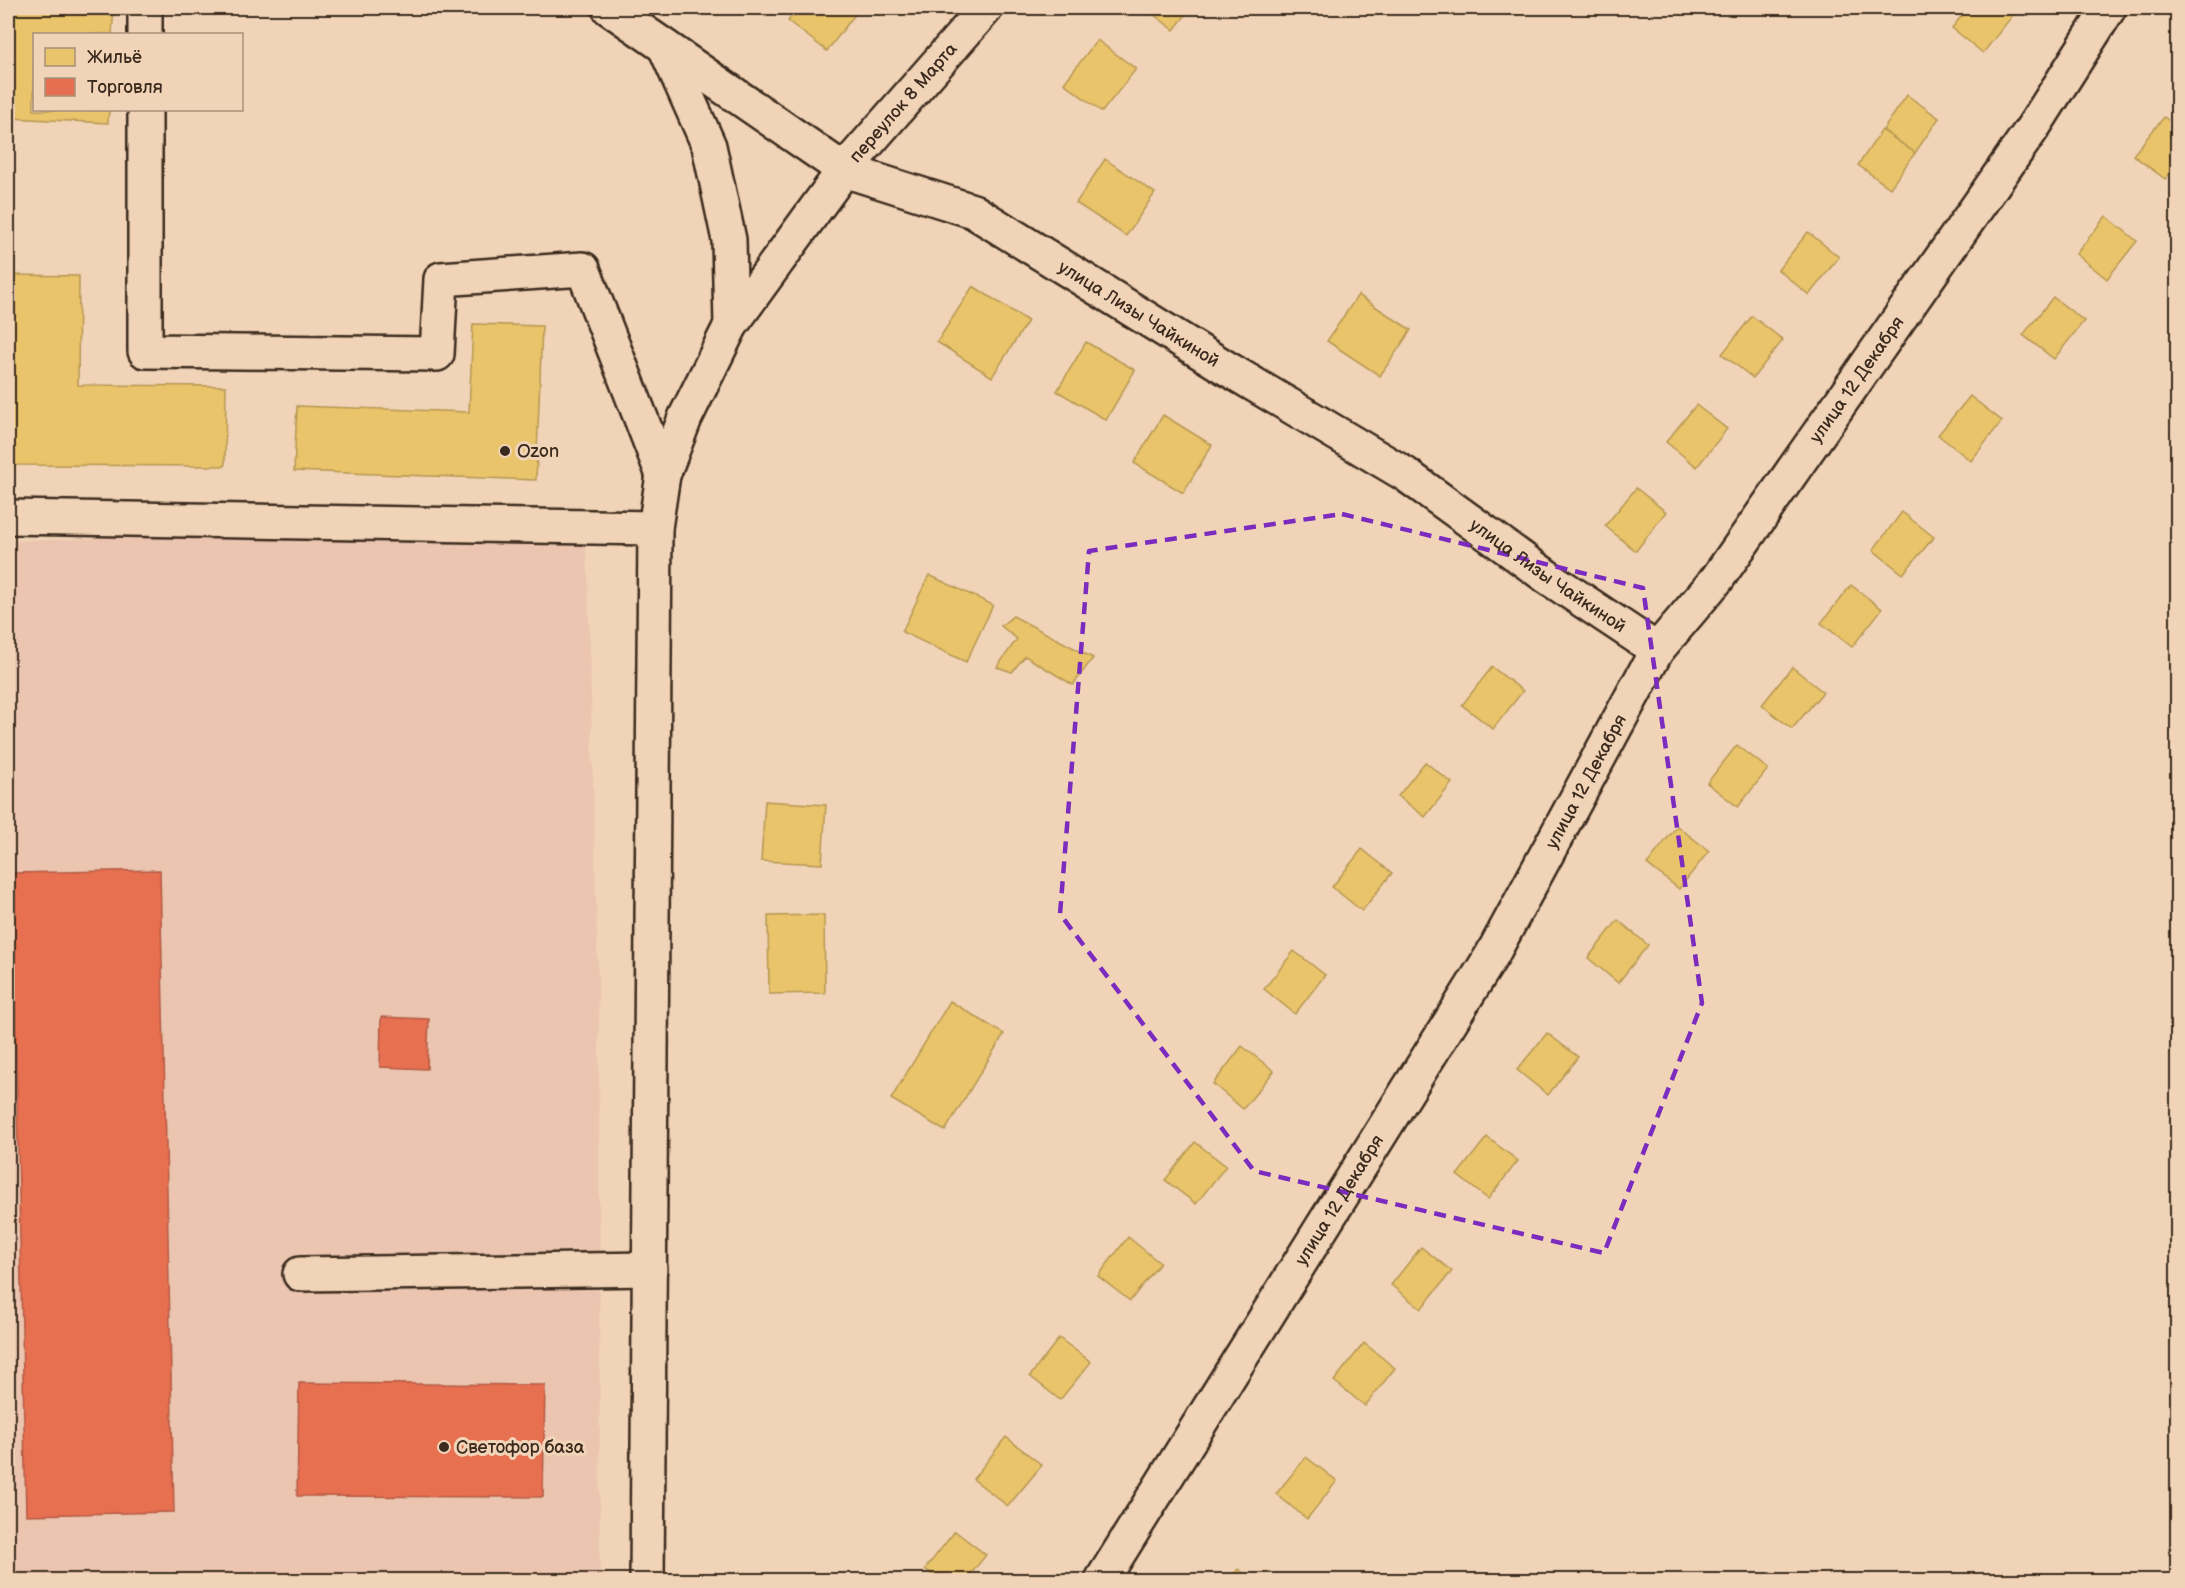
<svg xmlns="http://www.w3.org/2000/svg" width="2185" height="1588" viewBox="0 0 2185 1588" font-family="'Balsamiq Sans',sans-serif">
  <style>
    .built { fill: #ebc5b0 }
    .homes { fill: #e9c46a; stroke: #b59653; stroke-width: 1.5 }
    .shops { fill: #e76f51; stroke: #b35a42; stroke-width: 1.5 }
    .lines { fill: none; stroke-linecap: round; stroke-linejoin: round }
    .minor-casing { stroke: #3b2a1e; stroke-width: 38 }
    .minor { stroke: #f1d4b7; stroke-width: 33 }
    .marked { fill: none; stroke: #7b2cbf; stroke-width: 4.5; stroke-dasharray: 12 8; stroke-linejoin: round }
    .poi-dot { fill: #3b2a1e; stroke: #f1d4b7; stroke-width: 2 }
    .labels { text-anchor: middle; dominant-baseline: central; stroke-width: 6; stroke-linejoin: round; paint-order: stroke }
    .street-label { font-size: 18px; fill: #3b2a1e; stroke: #f1d4b7 }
    .poi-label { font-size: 18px; fill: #3b2a1e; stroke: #f1d4b7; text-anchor: start }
  </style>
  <rect width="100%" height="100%" fill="#f1d4b7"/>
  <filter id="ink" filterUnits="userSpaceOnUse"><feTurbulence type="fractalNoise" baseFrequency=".0167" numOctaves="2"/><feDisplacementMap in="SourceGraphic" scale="12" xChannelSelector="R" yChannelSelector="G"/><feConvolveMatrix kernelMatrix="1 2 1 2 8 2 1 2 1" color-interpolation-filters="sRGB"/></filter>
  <g filter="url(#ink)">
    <path class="built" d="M584,524L588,577L599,1018L600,1580H8V541Z"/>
    <g class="homes">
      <path d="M15,8H114L112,34H34V110H109L108,123L10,118Z"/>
      <path d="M799,8H860L827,51L788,21Z"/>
      <path d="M1145,8H1191L1174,30Z"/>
      <path d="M1968,8H2003L2013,15L1983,53L1952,28Z"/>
      <path d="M1097,40L1136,69L1102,112L1064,83Z"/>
      <path d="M1907,95L1939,118L1915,153L1883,130Z"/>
      <path d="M2164,117L2178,128V163L2165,179L2133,155Z"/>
      <path d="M1882,130L1915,153L1890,188L1858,165Z"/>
      <path d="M1105,159L1155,193L1126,236L1076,203Z"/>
      <path d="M2106,216L2137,241L2107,279L2076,254Z"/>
      <path d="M1808,232L1839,257L1809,295L1778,270Z"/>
      <path d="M8,275L79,276L78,385L226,386L225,466L8,465Z"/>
      <path d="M973,286L1028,321L992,377L937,342Z"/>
      <path d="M1358,295L1411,330L1380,376L1327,341Z"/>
      <path d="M2053,297L2084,321L2054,359L2023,335Z"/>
      <path d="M1752,316L1783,340L1753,378L1722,354Z"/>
      <path d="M473,324L542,326L536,480L294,471L297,406L469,412Z"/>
      <path d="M1086,342L1135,370L1106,420L1057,391Z"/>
      <path d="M1970,396L2002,421L1971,461L1938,435Z"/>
      <path d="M1696,405L1727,429L1697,467L1666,442Z"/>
      <path d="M1163,415L1212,445L1183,493L1134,463Z"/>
      <path d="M1636,488L1666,512L1636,551L1605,526Z"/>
      <path d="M1902,512L1934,537L1903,574L1873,550Z"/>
      <path d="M929,575L993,605L966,662L902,632Z"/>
      <path d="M1851,585L1882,609L1852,647L1821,623Z"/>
      <path d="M1013,616L1093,658L1073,685L1025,656L1012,672L997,667L1017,639L1001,626Z"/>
      <path d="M1492,667L1523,691L1493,729L1462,705Z"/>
      <path d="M1792,667L1823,692L1792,729L1762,705Z"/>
      <path d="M1737,745L1768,769L1738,807L1707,783Z"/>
      <path d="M1425,762L1452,783L1425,817L1398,796Z"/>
      <path d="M765,801L826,805L822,864L761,861Z"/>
      <path d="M1677,826L1709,851L1679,889L1647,864Z"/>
      <path d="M1362,849L1392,873L1362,911L1332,887Z"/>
      <path d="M824,915L825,993L769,994L768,916Z"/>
      <path d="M1618,920L1648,945L1618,983L1588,958Z"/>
      <path d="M1294,951L1325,975L1295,1014L1264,989Z"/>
      <path d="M950,1001L1004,1034L945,1131L891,1099Z"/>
      <path d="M1547,1033L1578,1057L1548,1095L1517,1070Z"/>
      <path d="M1242,1046L1274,1071L1243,1109L1213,1084Z"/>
      <path d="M1487,1137L1518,1161L1488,1199L1457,1175Z"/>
      <path d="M1195,1142L1226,1166L1196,1204L1165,1180Z"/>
      <path d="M1128,1237L1160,1263L1130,1301L1098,1276Z"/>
      <path d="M1421,1247L1452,1271L1421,1309L1391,1285Z"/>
      <path d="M1059,1338L1091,1362L1060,1400L1030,1376Z"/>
      <path d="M1364,1343L1395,1368L1365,1406L1334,1381Z"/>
      <path d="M1006,1437L1042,1465L1008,1506L973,1479Z"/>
      <path d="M1306,1457L1337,1481L1307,1519L1276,1494Z"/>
      <path d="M955,1531L986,1555L966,1580H940L925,1569Z"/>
      <path d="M1238,1569L1253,1580H1229Z"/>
    </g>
    <g class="shops">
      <path d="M160,870L174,1512L26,1515L12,873Z"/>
      <path d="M381,1017L429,1019L427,1069L380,1067Z"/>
      <path d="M299,1383L545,1385L543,1497L297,1496Z"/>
    </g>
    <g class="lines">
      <defs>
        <g id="minor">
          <path d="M145,8V34"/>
          <path id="s1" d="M609,8L844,170L973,211L1223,366L1405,474L1546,576L1657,650"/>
          <path d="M665,47L709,146L729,240L731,325"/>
          <path d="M145,110V351L437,354L441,279L583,269L663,475"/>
          <path d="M8,517L655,528"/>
          <path d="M300,1274L650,1269"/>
          <path id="s2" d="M647,1580L655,528L663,475L685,418L731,325L844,170L986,8"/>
          <path id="s3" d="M1102,1580L1492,955L1657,650L1717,579L2034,126L2109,8"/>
        </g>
      </defs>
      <use href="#minor" class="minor-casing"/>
      <use href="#minor" class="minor"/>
    </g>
  </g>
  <path class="marked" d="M1342,514L1643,588L1702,1003L1604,1253L1254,1171L1060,914L1089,551Z"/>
  <g class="poi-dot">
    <circle cx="505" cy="451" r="6"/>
    <circle cx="444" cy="1447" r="6"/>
  </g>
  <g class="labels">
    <g class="street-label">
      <text stroke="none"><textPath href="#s2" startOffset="1552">переулок 8 Марта</textPath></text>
      <text stroke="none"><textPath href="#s1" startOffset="616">улица Лизы Чайкиной</textPath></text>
      <text stroke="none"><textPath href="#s3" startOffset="1420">улица 12 Декабря</textPath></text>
      <text stroke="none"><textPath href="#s1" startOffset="1102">улица Лизы Чайкиной</textPath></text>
      <text stroke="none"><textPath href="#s3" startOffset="934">улица 12 Декабря</textPath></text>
      <text stroke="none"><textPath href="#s3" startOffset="448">улица 12 Декабря</textPath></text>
    </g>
    <g class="poi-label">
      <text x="517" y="451">Ozon</text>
      <text x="456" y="1447">Светофор база</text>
    </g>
  </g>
  <rect width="2185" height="1588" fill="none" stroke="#f1d4b7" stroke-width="30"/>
  <rect x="15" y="15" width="2155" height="1558" fill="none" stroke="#3b2a1e" stroke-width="2" filter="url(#ink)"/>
  <rect x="33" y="33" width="210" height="78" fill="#f1d4b7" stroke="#a8907a" stroke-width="1.5"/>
  <rect x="45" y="48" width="30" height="18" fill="#e9c46a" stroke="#a8907a" stroke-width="1.5"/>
  <text x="87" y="63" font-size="18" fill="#3b2a1e">Жильё</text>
  <rect x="45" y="78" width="30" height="18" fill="#e76f51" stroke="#a8907a" stroke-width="1.5"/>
  <text x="87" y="93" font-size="18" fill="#3b2a1e">Торговля</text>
</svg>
